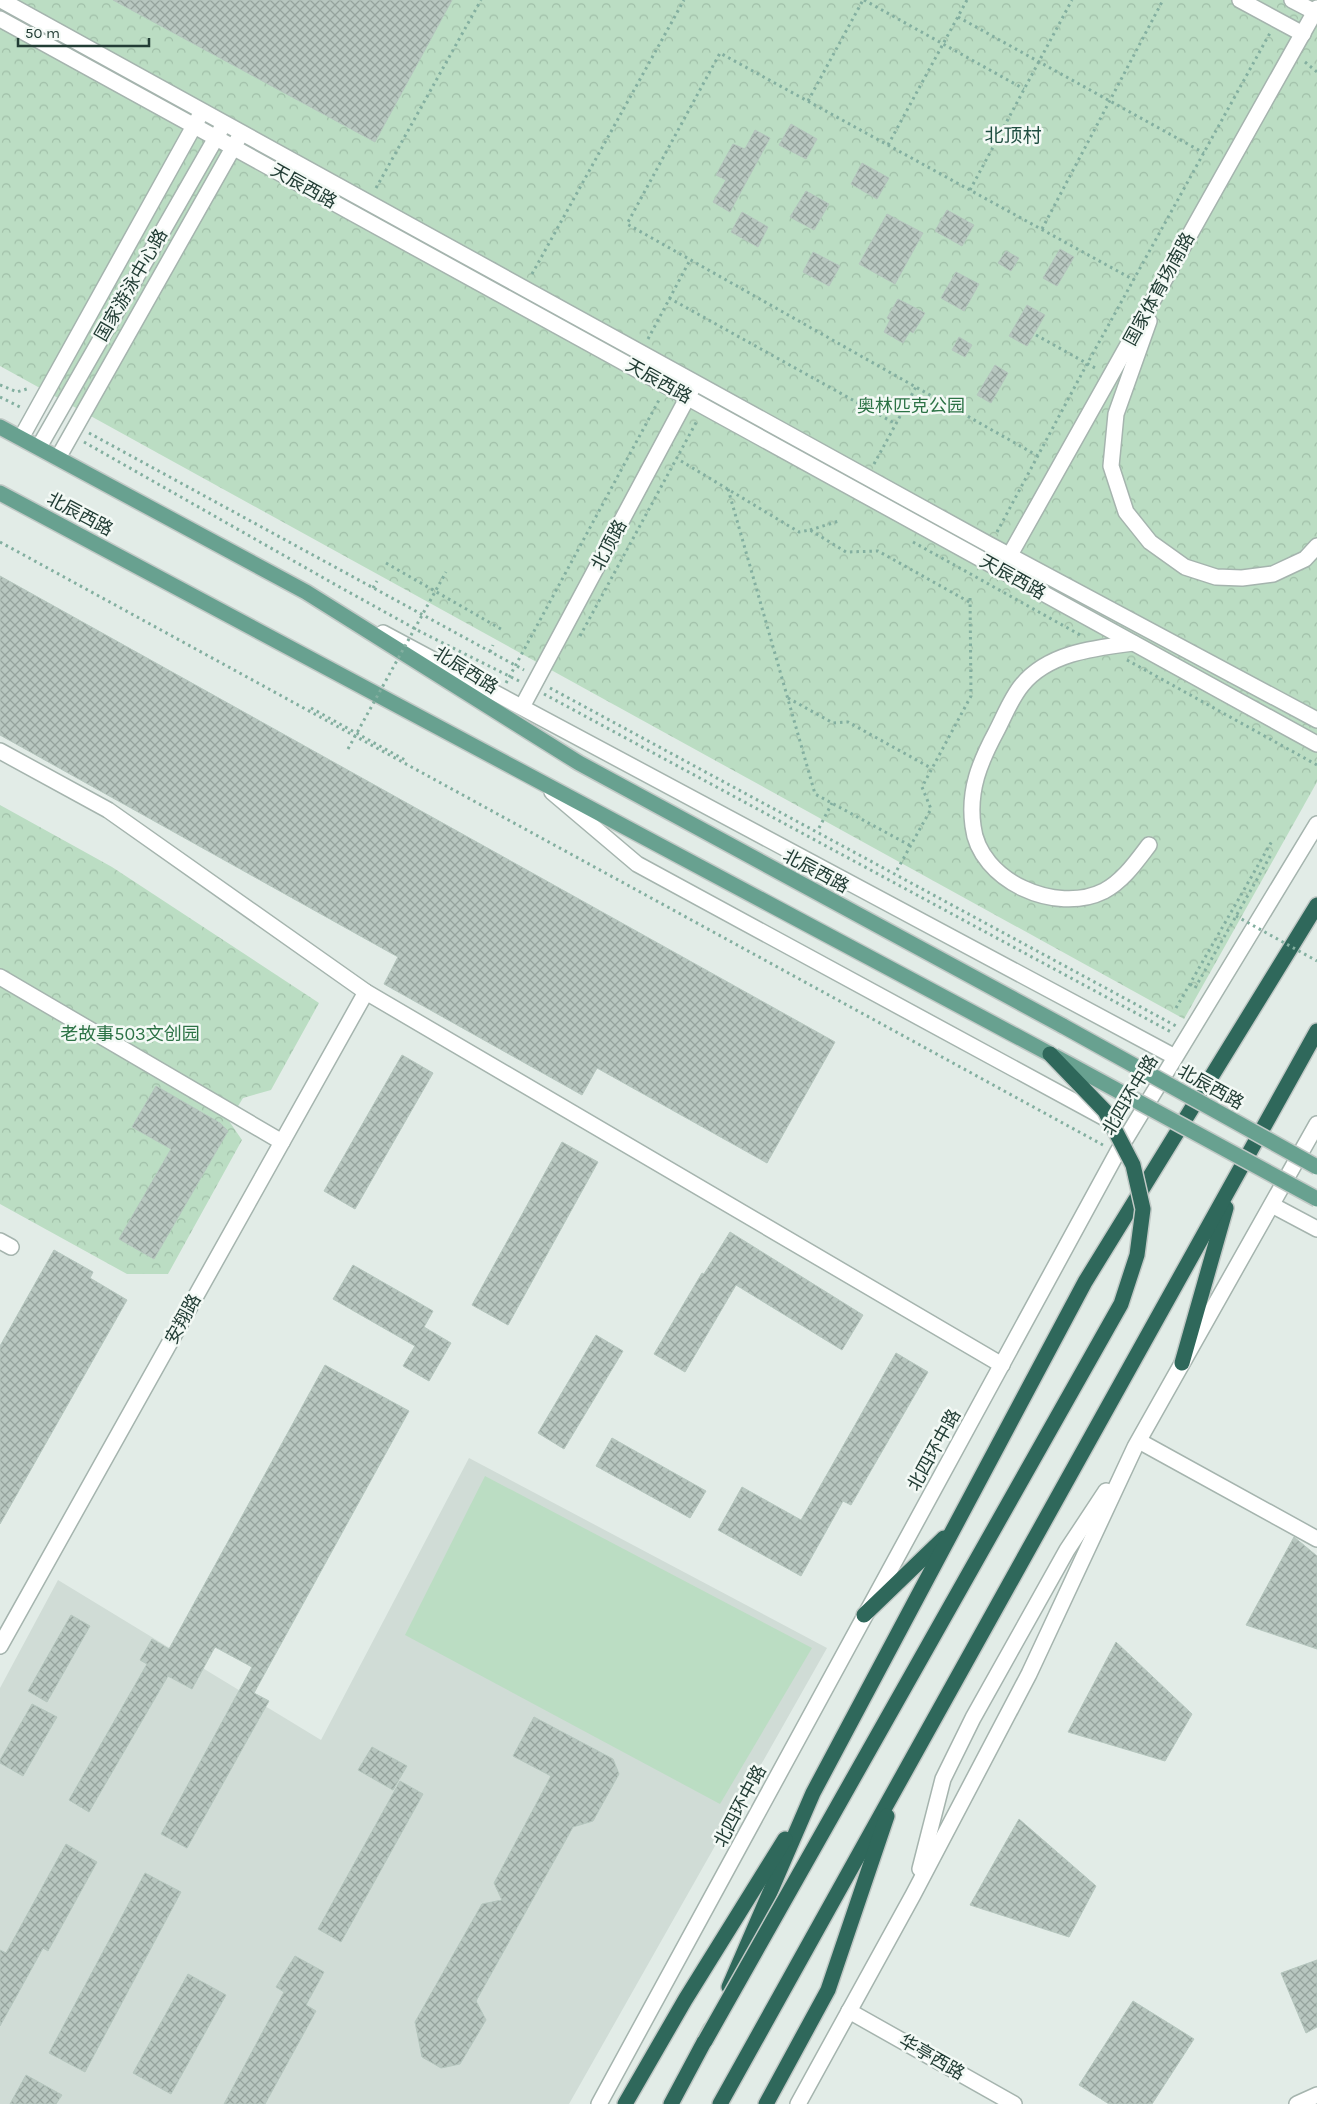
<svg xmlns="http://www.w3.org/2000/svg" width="1317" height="2104" viewBox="0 0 1317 2104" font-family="Karla,'Noto Sans SC',sans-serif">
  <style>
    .built { fill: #d0dcd6 }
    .park { fill: url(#park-crowns) }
    .garden { fill: #bbddc3 }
    .building { fill: url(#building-cross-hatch); stroke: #b5c6be }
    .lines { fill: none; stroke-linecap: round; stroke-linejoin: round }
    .minor-casing { stroke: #a5b4ae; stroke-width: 18 }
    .major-casing { stroke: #c1c9c6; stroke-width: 18 }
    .highway-casing { stroke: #c1c9c6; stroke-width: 18 }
    .path { stroke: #83afa0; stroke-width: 3; stroke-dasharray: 2.5 4; stroke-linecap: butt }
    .minor { stroke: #fff; stroke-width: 15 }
    .major { stroke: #68a190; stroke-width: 15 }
    .highway { stroke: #2f685b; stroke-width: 15 }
    .major-bridge-casing { stroke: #c1c9c6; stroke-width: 18; stroke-linecap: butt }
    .highway-bridge-casing { stroke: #c1c9c6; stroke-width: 18; stroke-linecap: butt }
    .path-bridge { stroke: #83afa0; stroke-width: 3; stroke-dasharray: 2.5 4; stroke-linecap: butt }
    .major-bridge { stroke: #68a190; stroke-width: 15 }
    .highway-bridge { stroke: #2f685b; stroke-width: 15 }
    .labels { text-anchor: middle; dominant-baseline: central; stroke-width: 5; stroke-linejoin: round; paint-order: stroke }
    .street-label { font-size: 18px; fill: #223d35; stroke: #f3f9f5 }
    .park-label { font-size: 18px; fill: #2d7346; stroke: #f3f9f5 }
    .neighbourhood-label { font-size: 19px; fill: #1f4e41; stroke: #f3f9f5 }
  </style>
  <defs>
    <pattern id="park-crowns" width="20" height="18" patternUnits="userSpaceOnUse" patternTransform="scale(1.25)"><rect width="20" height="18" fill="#bbddc3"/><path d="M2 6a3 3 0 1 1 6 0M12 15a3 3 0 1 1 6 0" fill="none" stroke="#a0bfa8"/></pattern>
    <pattern id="building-cross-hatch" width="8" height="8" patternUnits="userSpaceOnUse" patternTransform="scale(1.25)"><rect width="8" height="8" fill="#b8c7c0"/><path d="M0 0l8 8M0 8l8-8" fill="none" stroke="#95a39d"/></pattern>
  </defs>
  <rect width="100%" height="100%" fill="#e2ece7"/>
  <path class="built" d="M469,1458L827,1648L569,2104H0V1688L58,1580L321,1740Z"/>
  <g class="park">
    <path d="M0,0H1317V782L1184,1019L0,366Z"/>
    <path d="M0,805L112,867L319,1003L271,1090L243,1098L229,1121L242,1140L168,1274H127L0,1204Z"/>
  </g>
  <path class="garden" d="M485,1476L812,1648L720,1804L405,1635Z"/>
  <g class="building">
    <path d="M113,0H452L375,142Z"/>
    <path d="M791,124L817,139L806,159L779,145Z"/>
    <path d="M755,130L770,138L730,212L713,202L726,180L716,175L733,144L745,149Z"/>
    <path d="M862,163L889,178L877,199L851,184Z"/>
    <path d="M806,191L829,204L814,230L790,217Z"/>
    <path d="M947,210L974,225L962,246L935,231Z"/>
    <path d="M742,212L768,227L758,247L731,232Z"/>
    <path d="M887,214L923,233L895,284L859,264Z"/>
    <path d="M1060,249L1074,257L1057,286L1043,278Z"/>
    <path d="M1006,251L1019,258L1011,271L998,263Z"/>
    <path d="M813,252L840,266L829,286L803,272Z"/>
    <path d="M956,272L979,284L964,311L941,298Z"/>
    <path d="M898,299L925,313L913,333L910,331L903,343L884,332L890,320L887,318Z"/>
    <path d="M1027,305L1045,315L1027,346L1009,336Z"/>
    <path d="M959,337L972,345L965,357L952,350Z"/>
    <path d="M995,365L1008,373L991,403L977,395Z"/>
    <path d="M0,576L835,1042L767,1163L597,1068L582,1095L384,984L398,957L0,735Z"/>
    <path d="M402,1055L433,1073L355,1209L324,1191Z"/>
    <path d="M156,1086L220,1123L228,1131L154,1259L119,1239L171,1149L132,1127Z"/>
    <path d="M562,1142L598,1162L508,1325L472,1305Z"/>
    <path d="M730,1232L863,1315L842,1350L736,1285L685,1372L654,1354L702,1273L704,1274Z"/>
    <path d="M54,1250L93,1272L90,1278L127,1300L0,1524V1346Z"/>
    <path d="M353,1265L433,1311L424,1327L451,1343L429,1381L403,1366L415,1346L333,1299Z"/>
    <path d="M596,1335L623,1351L564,1449L538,1433Z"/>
    <path d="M896,1353L928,1372L851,1505L843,1501L801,1576L718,1530L742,1487L801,1520Z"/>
    <path d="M325,1365L409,1411L254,1693L269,1701L187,1848L161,1834L252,1667L215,1647L192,1689L168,1676L89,1812L69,1800L147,1664L140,1660L152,1639L169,1649Z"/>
    <path d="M612,1438L706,1491L690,1518L596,1466Z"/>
    <path d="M1294,1537L1317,1556V1649L1246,1625Z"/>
    <path d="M71,1615L90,1626L47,1702L28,1691Z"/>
    <path d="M1116,1642L1192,1714L1165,1761L1068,1732Z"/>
    <path d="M32,1704L57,1717L23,1776L0,1763V1760Z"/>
    <path d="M534,1717L613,1759L619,1774L593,1821L573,1827L476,2001L486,2020L460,2064L441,2068L422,2057L415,2022L482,1904L502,1900L494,1883L551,1776L513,1756Z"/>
    <path d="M372,1747L407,1766L393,1790L358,1770Z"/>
    <path d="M400,1781L423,1794L341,1942L318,1929Z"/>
    <path d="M1019,1819L1096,1886L1069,1937L970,1905Z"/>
    <path d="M66,1844L97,1862L48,1951L43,1948L0,2026V1950L6,1953Z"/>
    <path d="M145,1873L181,1892L85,2072L49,2053Z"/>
    <path d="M295,1956L324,1972L306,2005L316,2011L265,2104H224L284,1992L276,1987Z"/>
    <path d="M1317,1960V2027L1306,2033L1281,1973Z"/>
    <path d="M188,1974L226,1995L171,2094L133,2073Z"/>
    <path d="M1133,2001L1194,2039L1152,2104H1109L1079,2085Z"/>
    <path d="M26,2075L62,2095L56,2104H10Z"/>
  </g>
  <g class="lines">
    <defs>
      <g id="minor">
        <path d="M1,0L988,544L1317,720"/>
        <path d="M1240,0L1303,34"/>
        <path d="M1292,0L1315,12"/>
        <path d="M0,19L1317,744"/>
        <path d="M1149,321L1116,414L1111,466L1126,512L1150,542L1185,567L1216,577L1242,578L1273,574L1305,559L1317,546"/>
        <path d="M21,438L199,117"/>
        <path d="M39,447L221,129"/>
        <path d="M58,458L238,139"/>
        <path d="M1006,562L1317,8"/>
        <path d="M383,633L1175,1057"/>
        <path d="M1133,643C1094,648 1048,653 1022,685C1011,698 1004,717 996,732C980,762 968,790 973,826C979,881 1056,915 1104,891C1123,881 1136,862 1149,845"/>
        <path d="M522,707L692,389"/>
        <path d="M0,751L108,810L366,992L1002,1365"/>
        <path d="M552,792L637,864L1114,1123"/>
        <path d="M0,977L282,1142"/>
        <path d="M1272,1205L1317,1229"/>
        <path d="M0,1241L11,1247"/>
        <path d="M1139,1441L1317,1539"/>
        <path d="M0,1646L366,992"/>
        <path d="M920,1869L943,1779L973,1718L1067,1550L1106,1491"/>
        <path d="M849,2011L1014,2104"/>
        <path d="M599,2104L1117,1153L1317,824"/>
        <path d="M798,2104L913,1895L1029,1674L1135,1447L1317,1124"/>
        <path d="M1297,2104L1317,2095"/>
      </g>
      <g id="major">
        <path d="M0,427L306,592L579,763L1063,1026"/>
        <path d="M0,493L1050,1054"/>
      </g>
      <g id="highway">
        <path d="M1182,1363L1226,1208"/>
        <path d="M864,1615L944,1538"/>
        <path d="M729,1987L813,1793L1085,1282L1317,905"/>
        <path d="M625,2104L685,2000L785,1839"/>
        <path d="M671,2104L711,2029"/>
        <path d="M720,2104L1317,1031"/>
        <path d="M766,2104L828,1990L887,1816"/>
      </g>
    </defs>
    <use href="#minor" class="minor-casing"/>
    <use href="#major" class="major-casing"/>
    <use href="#highway" class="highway-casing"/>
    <g class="path">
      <path d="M864,0L1024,89"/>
      <path d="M958,17L1204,153"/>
      <path d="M1305,62L1317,72"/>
      <path d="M808,101L863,0"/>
      <path d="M888,145L967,0"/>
      <path d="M376,188L481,0"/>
      <path d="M970,190L1072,0"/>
      <path d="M1042,229L1163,0"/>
      <path d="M532,274L684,0"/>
      <path d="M669,298L896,424"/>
      <path d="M1036,335L1097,369"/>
      <path d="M648,339L690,260"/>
      <path d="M0,385L17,392L30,388"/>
      <path d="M0,397L22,408"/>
      <path d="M89,433L524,670"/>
      <path d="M84,442L336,585L421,632L519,681"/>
      <path d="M1038,456L627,224L720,53L1134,280"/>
      <path d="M681,461L799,532L810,530L846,552L878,551L971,603"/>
      <path d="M874,464L916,387"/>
      <path d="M728,489L815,794L911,846"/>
      <path d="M810,530L839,521"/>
      <path d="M997,532L1087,364L1270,33"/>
      <path d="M0,542L1103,1145"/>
      <path d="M913,542L1082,636"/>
      <path d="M386,563L501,629"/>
      <path d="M373,588L377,581"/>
      <path d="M580,636L698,419"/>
      <path d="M490,652L493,645"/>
      <path d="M1127,660L1317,765"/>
      <path d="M506,683L659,400"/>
      <path d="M550,688L1176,1026"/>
      <path d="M544,694L1173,1033"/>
      <path d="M788,698L833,723L848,722L931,768"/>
      <path d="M311,708L405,760"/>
      <path d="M819,828L832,803"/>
      <path d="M897,870L931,809L922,787L971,696L970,594"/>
      <path d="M1190,984L1195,988L1272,853"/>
      <path d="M1176,1008L1272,841"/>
    </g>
    <use href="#minor" class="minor"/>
    <use href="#major" class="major"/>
    <use href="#highway" class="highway"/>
    <defs>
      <g id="major-bridge">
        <path d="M1063,1026L1317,1167"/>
        <path d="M1054,1056L1317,1199"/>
      </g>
      <path id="highway-bridge" d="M705,2041L1121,1304L1137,1255L1143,1209L1133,1165L1105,1111L1050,1054"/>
    </defs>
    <use href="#major-bridge" class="major-bridge-casing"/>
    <use href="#highway-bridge" class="highway-bridge-casing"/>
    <g class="path-bridge">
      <path d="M348,749L446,572"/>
      <path d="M1236,916L1317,961"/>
    </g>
    <use href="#major-bridge" class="major-bridge"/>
    <use href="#highway-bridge" class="highway-bridge"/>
  </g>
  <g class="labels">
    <g class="street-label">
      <text transform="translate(304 186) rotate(29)">天辰西路</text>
      <text transform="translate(131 285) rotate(-60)">国家游泳中心路</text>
      <text transform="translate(1159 289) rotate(-61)">国家体育场南路</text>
      <text transform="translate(659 381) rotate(29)">天辰西路</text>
      <text transform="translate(80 514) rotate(28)">北辰西路</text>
      <text transform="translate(609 545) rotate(-62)">北顶路</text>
      <text transform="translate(1013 577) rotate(29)">天辰西路</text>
      <text transform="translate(466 670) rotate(32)">北辰西路</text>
      <text transform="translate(816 871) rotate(28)">北辰西路</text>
      <text transform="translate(1211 1087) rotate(29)">北辰西路</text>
      <text transform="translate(1130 1095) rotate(-59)">北四环中路</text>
      <text transform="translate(183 1319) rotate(-61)">安翔路</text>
      <text transform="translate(934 1450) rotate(-61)">北四环中路</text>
      <text transform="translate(740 1806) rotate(-62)">北四环中路</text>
      <text transform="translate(932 2057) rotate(30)">华亭西路</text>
    </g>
    <g class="park-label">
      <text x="911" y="406">奥林匹克公园</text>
      <text x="130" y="1034">老故事503文创园</text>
    </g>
    <g class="neighbourhood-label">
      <text x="1013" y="136">北顶村</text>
    </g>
  </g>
  <path d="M18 38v8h131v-8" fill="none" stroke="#223d35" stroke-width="2.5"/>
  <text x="25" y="38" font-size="15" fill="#223d35" stroke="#f3f9f5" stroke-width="4" paint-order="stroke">50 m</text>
</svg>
